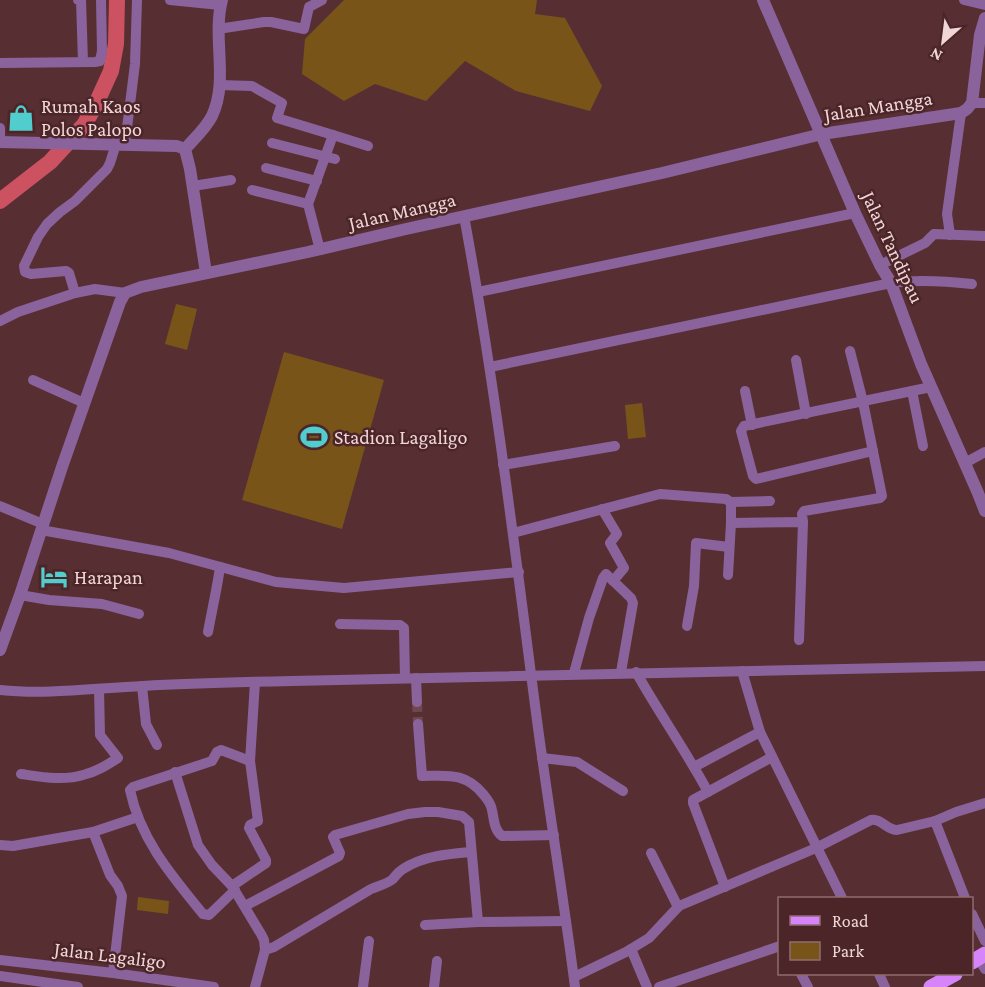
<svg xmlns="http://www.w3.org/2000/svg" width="985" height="987" viewBox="0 0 985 987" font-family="'Crimson Pro',serif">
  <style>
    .green { fill: #795419 }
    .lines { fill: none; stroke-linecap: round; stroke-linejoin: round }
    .river { stroke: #cc5161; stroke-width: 16 }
    .minor-tunnel { stroke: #6e484c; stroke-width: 10; stroke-dasharray: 10 5; stroke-linecap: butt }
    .minor { stroke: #8b639c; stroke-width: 10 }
    .tertiary { stroke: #8b639c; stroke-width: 12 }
    .primary { stroke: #d783f9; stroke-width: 15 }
    .labels { text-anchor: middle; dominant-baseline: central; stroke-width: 5; stroke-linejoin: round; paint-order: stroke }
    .poi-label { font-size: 20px; fill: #f0d6d7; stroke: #4c2529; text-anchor: start }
    .street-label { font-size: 20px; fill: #f0d6d7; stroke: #4c2529 }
  </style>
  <rect width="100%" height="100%" fill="#572f33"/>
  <g class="green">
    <path d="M344,0H537L535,14L565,18L602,86L590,111L516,91L465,61L426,101L375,84L344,101L302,74L305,39Z"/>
    <path d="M176,304L197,309L187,350L165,344Z"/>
    <path d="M284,352L384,380L342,529L242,500Z"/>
    <path d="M642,403L646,437L628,439L625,405Z"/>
    <path d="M138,897L169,901L168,914L137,910Z"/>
  </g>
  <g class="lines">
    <path class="river" d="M0,201L50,162L84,125L96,104L111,71L116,44L117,0"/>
    <path class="minor-tunnel" d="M417,702L418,724"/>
    <g class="minor">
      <path d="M78,0H81L83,62"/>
      <path d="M170,0L220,5"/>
      <path d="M964,0L985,5"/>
      <path d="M218,29L264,22H271L304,29L309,7L322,0"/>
      <path d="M0,63L95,62L100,61L102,51L101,0"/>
      <path d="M219,85L252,86L282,103L277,118L333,135L308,204"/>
      <path d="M972,103H985"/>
      <path d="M0,128V142"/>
      <path d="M333,135L368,146"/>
      <path d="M272,143L335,159"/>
      <path d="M125,144L135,64L137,0"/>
      <path d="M266,168L317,181"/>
      <path d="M193,186L231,180"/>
      <path d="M252,190L308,204L320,250"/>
      <path d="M464,216C494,378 514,542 535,705C547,799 563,893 575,987"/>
      <path d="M950,235L947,214L961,113"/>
      <path d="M880,265L925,243L934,234L985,236"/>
      <path d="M478,292L855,213"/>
      <path d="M75,293L69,273L66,271L31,274L25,272L24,266L38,237L47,224L60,212L75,201L107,169L110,163L116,144"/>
      <path d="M0,321L18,312L75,293L95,289L125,293"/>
      <path d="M796,360L806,414"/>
      <path d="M490,367L891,283C918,279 945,281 972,284"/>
      <path d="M33,380L84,403"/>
      <path d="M745,391L752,425"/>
      <path d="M912,391L923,446"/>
      <path d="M873,451L756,479L753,476L741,431L744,426L931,387"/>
      <path d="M965,463L985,452"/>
      <path d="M503,465L615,446"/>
      <path d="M730,502L770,501"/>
      <path d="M0,506L43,524"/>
      <path d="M602,509L617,534L610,543L624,568L613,581"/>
      <path d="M803,522L802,514L804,511L880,498L882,496L863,402L850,351"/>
      <path d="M731,523L803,522L799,640"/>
      <path d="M41,530L169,553L276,582L344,588L519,572"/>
      <path d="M513,533L660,494L726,499L729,501L731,503V523L728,575"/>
      <path d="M20,595L49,600L102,604L139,614"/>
      <path d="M340,624L394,625H400L404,628L405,678"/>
      <path d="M687,626L694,586L696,543L729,547"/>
      <path d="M208,632C212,610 217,589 220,567"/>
      <path d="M742,671L760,732"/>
      <path d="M636,672C659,713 686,751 708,792"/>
      <path d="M574,673L589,618L603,578L606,574L631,598L633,603L621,672"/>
      <path d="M416,678L417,702"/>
      <path d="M142,686L146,724L157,745"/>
      <path d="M0,690C48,695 96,688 143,686C193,683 242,682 292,681C523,675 754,669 985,666"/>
      <path d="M418,724L422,776C447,776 465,772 483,794C487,799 491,803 492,810C494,819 494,830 502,836L554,835"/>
      <path d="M542,758L577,762L623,791"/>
      <path d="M694,767L760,732L842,898"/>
      <path d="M175,772L198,845L212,865L232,886L266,863V860L249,828L250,825L258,821L250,761L255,682"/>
      <path d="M21,774C42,777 63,781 83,775C96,772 107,765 118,758L100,735L99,689"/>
      <path d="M935,821L965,898"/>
      <path d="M0,845L13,846L93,832"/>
      <path d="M651,853L678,907"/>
      <path d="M232,886L261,934L264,940L265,950"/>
      <path d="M725,887L693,803V800L772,757"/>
      <path d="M235,890L209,915L203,914C172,876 140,839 130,790L133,787L212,761L217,752L221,750L250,761"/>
      <path d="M245,906L339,856L340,853L333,837L335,835L408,814L425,812H438L462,816L469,822L478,922"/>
      <path d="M972,914L985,941"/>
      <path d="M425,925L478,922L566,921"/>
      <path d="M631,949L647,987"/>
      <path d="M978,958L985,969"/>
      <path d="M0,960L113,973L214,987"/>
      <path d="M113,973L122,896L118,886L110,875L93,832L138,817"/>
      <path d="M801,974L808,987"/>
      <path d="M879,974L885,987"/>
      <path d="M0,976L78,987"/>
      <path d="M574,977L626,952L649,938L679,906L816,848L871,820C881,818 887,830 897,830L935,821L956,812L985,803"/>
      <path d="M255,987L265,950L274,947L371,889C378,886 387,884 393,879C396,875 398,872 403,869C423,856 447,854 471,852"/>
      <path d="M363,987L369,941"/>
      <path d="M434,987L437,961"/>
      <path d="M659,987L780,946"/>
    </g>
    <g class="tertiary">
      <path d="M763,0L855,213L880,265L891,283L921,364L978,493L985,511"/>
      <path d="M0,142L177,146L185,149L190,169L206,273"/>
      <path d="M185,149C194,139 206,128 212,116C229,80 212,38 222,0"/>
      <path d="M0,650L20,595L62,467L120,302L125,293L141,287L308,252L406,229L662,173L822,134L961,113L967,109L972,103L980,35L985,18"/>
    </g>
    <g class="primary">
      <path d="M972,962L985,954"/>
      <path d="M931,987L955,974"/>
    </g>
  </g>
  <defs>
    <symbol id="shop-bare" viewBox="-9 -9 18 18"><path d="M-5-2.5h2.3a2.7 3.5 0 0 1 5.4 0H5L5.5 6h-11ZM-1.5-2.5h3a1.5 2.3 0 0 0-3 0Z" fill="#52cdcd" stroke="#4c2529" stroke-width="2.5" paint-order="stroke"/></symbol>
    <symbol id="stadium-bare" viewBox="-9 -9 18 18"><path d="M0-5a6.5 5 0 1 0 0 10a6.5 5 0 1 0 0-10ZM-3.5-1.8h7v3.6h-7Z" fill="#52cdcd" stroke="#4c2529" stroke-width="2.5" paint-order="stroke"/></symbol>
    <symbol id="hotel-bare" viewBox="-9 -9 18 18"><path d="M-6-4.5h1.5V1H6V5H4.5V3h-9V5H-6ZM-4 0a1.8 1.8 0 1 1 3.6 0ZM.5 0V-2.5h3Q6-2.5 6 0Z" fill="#52cdcd" stroke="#4c2529" stroke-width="2.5" paint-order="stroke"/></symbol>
  </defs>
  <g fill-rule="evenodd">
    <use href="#shop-bare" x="2" y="99" width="38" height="38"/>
    <use href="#stadium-bare" x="295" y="418" width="38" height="38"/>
    <use href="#hotel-bare" x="35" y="558" width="38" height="38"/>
  </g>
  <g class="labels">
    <g class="poi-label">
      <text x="41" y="106">Rumah Kaos<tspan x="41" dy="23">Polos Palopo</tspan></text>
      <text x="334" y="437">Stadion Lagaligo</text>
      <text x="74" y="577">Harapan</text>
    </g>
    <g class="street-label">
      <text transform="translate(878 106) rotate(-9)">Jalan Mangga</text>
      <text transform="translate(402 211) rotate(-13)">Jalan Mangga</text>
      <text transform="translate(893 247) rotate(65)">Jalan Tandipau</text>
      <text transform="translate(110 955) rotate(7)">Jalan Lagaligo</text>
    </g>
  </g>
  <rect x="778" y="897" width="195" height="78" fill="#4c2529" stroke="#8e6c6f" stroke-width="1.5"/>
  <rect x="790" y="916" width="30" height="9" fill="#d783f9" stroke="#8e6c6f" stroke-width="1.5"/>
  <text x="832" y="927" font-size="18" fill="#f0d6d7">Road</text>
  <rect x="790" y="942" width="30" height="18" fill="#795419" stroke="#8e6c6f" stroke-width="1.5"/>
  <text x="832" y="957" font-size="18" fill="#f0d6d7">Park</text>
  <g transform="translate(943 42) rotate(208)" stroke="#4c2529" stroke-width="4.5" paint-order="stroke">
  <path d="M0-4.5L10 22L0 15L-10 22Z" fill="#f0d6d7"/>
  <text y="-9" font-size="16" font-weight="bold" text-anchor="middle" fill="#f0d6d7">N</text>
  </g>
</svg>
